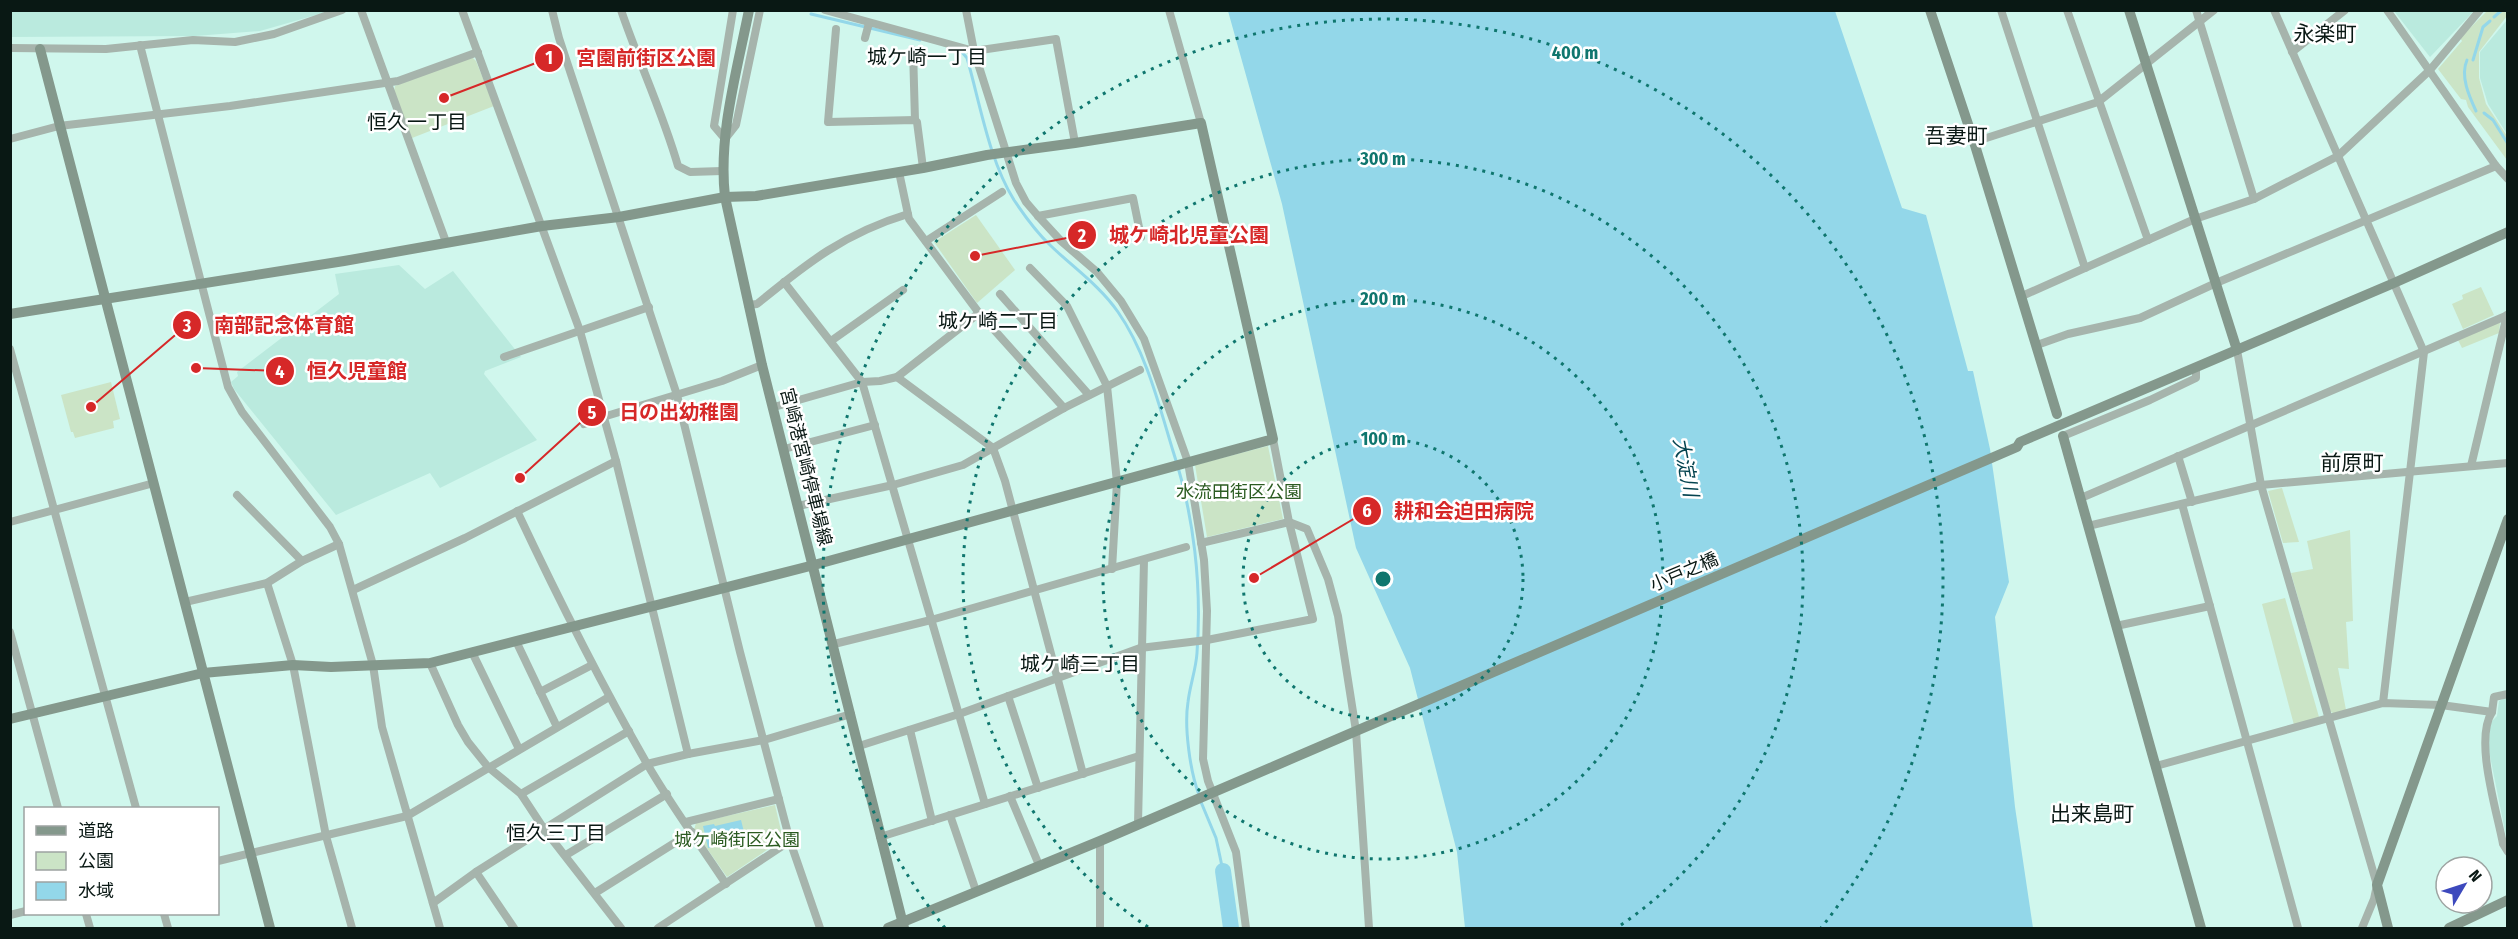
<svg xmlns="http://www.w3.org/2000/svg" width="2518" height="939" viewBox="0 0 2518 939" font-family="'Fira Sans Condensed','Noto Sans JP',sans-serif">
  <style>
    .built { fill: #baeade }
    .green { fill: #cbe4c6 }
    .water { fill: #93d7e9 }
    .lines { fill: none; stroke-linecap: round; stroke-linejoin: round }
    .stream { stroke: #93d7e9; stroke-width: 3 }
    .river { stroke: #93d7e9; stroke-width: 16 }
    .street { stroke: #a6b4ac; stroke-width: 8 }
    .secondary { stroke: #84988c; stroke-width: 10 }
    .ring { fill: none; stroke: #0f766e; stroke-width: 3; stroke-dasharray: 3 6 }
    .labels { text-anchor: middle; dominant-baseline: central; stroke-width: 5; stroke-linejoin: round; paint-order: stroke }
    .street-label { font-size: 18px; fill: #091814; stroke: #fff }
    .park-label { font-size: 18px; fill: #2b5b21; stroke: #fff }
    .neighbourhood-label { font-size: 20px; fill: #091814; stroke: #fff }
    .water-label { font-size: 20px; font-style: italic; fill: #044450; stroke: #fff }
    .quarter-label { font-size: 21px; fill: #091814; stroke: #fff }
    .centre { fill: #0f766e; stroke: #fff; stroke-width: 3 }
    .ring-label { font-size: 18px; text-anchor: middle; font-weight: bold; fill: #0f766e; stroke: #fff; stroke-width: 5; stroke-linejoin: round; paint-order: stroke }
    .leader { fill: none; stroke: #d62828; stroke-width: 2 }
    .callout-dot { fill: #d62828; stroke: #fff; stroke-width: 2 }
    .mark-label { font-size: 18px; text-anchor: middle; font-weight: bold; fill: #fff }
    .callout-label { font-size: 20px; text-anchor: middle; font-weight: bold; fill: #d62828; stroke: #fff; stroke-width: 5; stroke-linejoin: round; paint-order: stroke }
  </style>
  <rect width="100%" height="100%" fill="#d0f7ed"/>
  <g class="built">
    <path d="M11,11H330L260,31L195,36L11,37Z"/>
    <path d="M2394,11H2474L2430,57Z"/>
    <path d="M2507,20V134L2488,104L2480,78V52Z"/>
    <path d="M399,265L425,289L453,271L521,357L485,371L484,374L537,440L440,488L430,473L336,515L234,389L231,382L238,376L237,372L339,294L335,274Z"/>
    <path d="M2507,697V841L2488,746L2490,723L2497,716L2499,701Z"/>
  </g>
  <g class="green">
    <path d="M2487,11H2507V16L2479,52V78L2486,104L2507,136V160L2468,107L2466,100L2461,99L2438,69L2462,41L2460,38Z"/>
    <path d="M472,57L476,61L494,106L412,138L394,91L395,86Z"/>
    <path d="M976,215L1015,270L977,303L934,242Z"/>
    <path d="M2481,287L2494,315L2463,329L2452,304L2463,299L2462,295Z"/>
    <path d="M2497,323H2500L2499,333L2462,348L2458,340Z"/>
    <path d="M111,382L120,419L113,421L114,428L75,438L73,432H71L61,395Z"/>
    <path d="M1268,446L1283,519L1207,537L1195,465Z"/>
    <path d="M2282,488L2299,542L2283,543L2268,491Z"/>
    <path d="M2350,530L2353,621L2346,622L2349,669L2338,668L2346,710L2334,714L2330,711L2291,573L2313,569L2307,541Z"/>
    <path d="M2285,598L2319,717L2294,725L2262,604Z"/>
    <path d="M775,805L783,839L727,877L694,830L696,823Z"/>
  </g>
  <g class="water">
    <path d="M1228,11H1835L1902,208L1926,215L1968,371H1973L1990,449L2009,582L1995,617L2015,807L2033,928H1465L1457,852L1410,668L1356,548L1282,204Z"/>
    <path d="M741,820L746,840L708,848L703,826L714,824L715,826Z"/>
  </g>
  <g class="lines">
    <g class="stream">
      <path d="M811,14L920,40"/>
      <path d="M2494,17L2502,10"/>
      <path d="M961,51L967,58C980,103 989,160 1014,200C1024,215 1037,233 1051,246C1074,268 1100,286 1118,312C1146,352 1159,405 1173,451C1194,515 1202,586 1197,653C1196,669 1190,685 1188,702C1184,727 1190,771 1199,795"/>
      <path d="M2467,60C2460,76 2469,96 2476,111"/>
      <path d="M2473,60L2483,27L2490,21"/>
      <path d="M2484,113L2493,120L2508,144"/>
      <path d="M1201,802L1216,838L1223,871"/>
    </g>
    <path class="river" d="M1223,871L1231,928"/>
    <g class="street">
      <path d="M361,10L446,242"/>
      <path d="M462,10L580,331L616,461L688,754"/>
      <path d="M552,10L559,38L677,395L740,652L790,841L820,928"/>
      <path d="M621,10C639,63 663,113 678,166L690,172L722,171"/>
      <path d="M733,10L714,126L725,139L736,125L760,10"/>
      <path d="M825,10L974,51L1056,39L1075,143"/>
      <path d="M966,10L974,51L1016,183L1026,202L1038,216L1061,241L1097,272L1121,301L1144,339L1188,462L1204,560L1207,611L1203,759L1208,781L1236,852L1246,928"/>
      <path d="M1169,10L1201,123"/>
      <path d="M2001,10L2085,268"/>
      <path d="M2067,10L2148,240"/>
      <path d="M2196,10L2254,199"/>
      <path d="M2274,10L2424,352L2383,703"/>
      <path d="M2387,10L2496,166L2508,179"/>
      <path d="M836,29L828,122L915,120L917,122L923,168"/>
      <path d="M865,38L869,23"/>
      <path d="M140,45L228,387L242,412L330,527L339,544L373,665L382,727L440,928"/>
      <path d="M10,48L106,49L193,40L235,42L274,34L342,10"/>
      <path d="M913,50L915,120"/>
      <path d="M2292,52L2345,10"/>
      <path d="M10,139L59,126L230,106L398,81L478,52"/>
      <path d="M1974,142L2098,102L2214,10"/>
      <path d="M899,172L909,219L979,313L1064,408"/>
      <path d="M1038,216L1133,198L1141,237"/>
      <path d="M926,241L1002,192"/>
      <path d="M1030,268L1067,306L1107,386L1117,482L1112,569"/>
      <path d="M784,282L862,382L985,804"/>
      <path d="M1000,294L1089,395"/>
      <path d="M2022,296L2195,219L2254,199L2338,156L2430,70L2480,10"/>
      <path d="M748,305L757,304C807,263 845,233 908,214"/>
      <path d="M831,341L903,290"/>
      <path d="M2037,345L2068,334L2140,318L2216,283L2496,166"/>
      <path d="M10,349L136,808"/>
      <path d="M2237,350L2261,485L2377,885L2374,899L2362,928"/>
      <path d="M504,357L649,307"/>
      <path d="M897,377L993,448L1005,481L1083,774"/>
      <path d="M774,407L862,382L880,381L897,377L979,313"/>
      <path d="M584,424L603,417L722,381L762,365"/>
      <path d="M2063,436L2150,400L2196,378V368"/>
      <path d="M784,449L875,425"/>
      <path d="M2178,456L2192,502"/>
      <path d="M2471,466L2507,315"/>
      <path d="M237,495L302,561"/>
      <path d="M2081,498L2508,315"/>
      <path d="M2182,504L2298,928"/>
      <path d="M798,506L893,485L963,465L1064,408L1140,370"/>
      <path d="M517,511C557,596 599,680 646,762C670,804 699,843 726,884"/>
      <path d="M10,522L154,483"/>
      <path d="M2088,526L2261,485L2508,463"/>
      <path d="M1201,543L1289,522L1307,529L1328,579L1338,616L1356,731L1369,928"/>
      <path d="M267,583L293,665L326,836L352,928"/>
      <path d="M353,590L465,538L616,461"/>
      <path d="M185,602L267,583L302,561L339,544"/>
      <path d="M2116,626L2210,606"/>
      <path d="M10,632L58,808"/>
      <path d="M516,641L557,727"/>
      <path d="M834,644L931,620L1186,547"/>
      <path d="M472,652L519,749"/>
      <path d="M430,663L458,725L468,742L488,767L521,794L544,829L621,928"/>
      <path d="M540,692L592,665"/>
      <path d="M1008,696L1038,788"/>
      <path d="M2492,712L2494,697L2508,694"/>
      <path d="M910,730L932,821"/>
      <path d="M859,746L959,714L1140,648L1207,640L1313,619L1289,522L1273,439"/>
      <path d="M2156,766L2383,703L2441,705L2492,712C2474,740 2497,811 2503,844L2508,852"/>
      <path d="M521,794L629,731"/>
      <path d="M1010,796L1039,865"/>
      <path d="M950,815L976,891"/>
      <path d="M686,822L779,799"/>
      <path d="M1138,824L1144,560"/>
      <path d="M880,837L1139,756"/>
      <path d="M1100,841V928"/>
      <path d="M566,855L667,794"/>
      <path d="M218,861L407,816L609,697"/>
      <path d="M476,872L514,928"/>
      <path d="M595,893L692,832"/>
      <path d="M433,903L476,872L647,764L688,754L764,740L851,714"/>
      <path d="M86,914L90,928"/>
      <path d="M164,914L168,928"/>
      <path d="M10,915L26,911"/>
      <path d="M658,928L790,841"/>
    </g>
    <g class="secondary">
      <path d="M749,10C737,71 718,135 725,197L762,365L904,928"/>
      <path d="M1930,10L1974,142L2057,414"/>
      <path d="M2129,10L2237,350"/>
      <path d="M40,49L270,928"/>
      <path d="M10,314L344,261L542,226L619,217L725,197L756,196L923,168L987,155L1075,143L1201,123L1273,439L814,565L430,663L331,667L293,665L203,673L10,719"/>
      <path d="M2063,436L2201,928"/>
      <path d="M888,928L1100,841L2017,447L2020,442L2394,283L2508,232"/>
      <path d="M2388,928L2377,885L2508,519"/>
      <path d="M2449,928L2508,900"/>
    </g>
  </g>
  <g class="ring">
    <circle cx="1383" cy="579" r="140"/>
    <circle cx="1383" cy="579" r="280"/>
    <path d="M1148 927A420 420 0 1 1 1618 927"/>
    <path d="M945 928A560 560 0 1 1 1821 928"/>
  </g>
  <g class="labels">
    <g class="street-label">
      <text transform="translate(806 467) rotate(76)">宮崎港宮崎停車場線</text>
      <text transform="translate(1684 572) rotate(-23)">小戸之橋</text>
    </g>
    <g class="park-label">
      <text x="1239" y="492">水流田街区公園</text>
      <text x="737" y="840">城ケ崎街区公園</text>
    </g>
    <g class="neighbourhood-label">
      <text x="927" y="57">城ケ崎一丁目</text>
      <text x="417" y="122">恒久一丁目</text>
      <text x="998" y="321">城ケ崎二丁目</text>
      <text x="1080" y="664">城ケ崎三丁目</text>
      <text x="556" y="833">恒久三丁目</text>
    </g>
    <g class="water-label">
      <text transform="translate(1686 467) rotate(79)">大淀川</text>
    </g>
    <g class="quarter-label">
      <text x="2325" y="34">永楽町</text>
      <text x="1956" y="136">吾妻町</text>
      <text x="2352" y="463">前原町</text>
      <text x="2092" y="814">出来島町</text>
    </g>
  </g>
  <circle cx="1383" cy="579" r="9" class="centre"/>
  <g class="ring-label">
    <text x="1575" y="59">400 m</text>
    <text x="1383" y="165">300 m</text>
    <text x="1383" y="305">200 m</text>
    <text x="1383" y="445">100 m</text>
  </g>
  <path class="leader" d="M444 98L549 58M975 256L1082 235M91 407L187 325M196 368L280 371M520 478L592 412M1254 578L1367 511"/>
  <g class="callout-dot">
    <circle cx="444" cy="98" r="6"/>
    <circle cx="975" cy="256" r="6"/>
    <circle cx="91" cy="407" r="6"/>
    <circle cx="196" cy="368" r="6"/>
    <circle cx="520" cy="478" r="6"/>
    <circle cx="1254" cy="578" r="6"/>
    <circle cx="549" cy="58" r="15"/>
    <circle cx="1082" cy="235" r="15"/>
    <circle cx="187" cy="325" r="15"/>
    <circle cx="280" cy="371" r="15"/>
    <circle cx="592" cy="412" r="15"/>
    <circle cx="1367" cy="511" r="15"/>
  </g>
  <g class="mark-label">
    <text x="549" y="64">1</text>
    <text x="1082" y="242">2</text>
    <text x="187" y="332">3</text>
    <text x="280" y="378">4</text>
    <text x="592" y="419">5</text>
    <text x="1367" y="517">6</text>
  </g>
  <g class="callout-label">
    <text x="646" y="65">宮園前街区公園</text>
    <text x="1189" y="242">城ケ崎北児童公園</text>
    <text x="284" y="332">南部記念体育館</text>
    <text x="357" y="378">恒久児童館</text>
    <text x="679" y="419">日の出幼稚園</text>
    <text x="1464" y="518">耕和会迫田病院</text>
  </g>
  <rect width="2518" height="939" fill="none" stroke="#091814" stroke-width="24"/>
  <rect x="24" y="807" width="195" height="108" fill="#ffffff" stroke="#9da3a1" stroke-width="1.5"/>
  <rect x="36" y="826" width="30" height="9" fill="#84988c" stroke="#9da3a1" stroke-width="1.5"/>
  <text x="78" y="837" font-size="18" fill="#091814">道路</text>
  <rect x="36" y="852" width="30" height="18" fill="#cbe4c6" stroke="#9da3a1" stroke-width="1.5"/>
  <text x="78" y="867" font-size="18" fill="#091814">公園</text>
  <rect x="36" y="882" width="30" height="18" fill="#93d7e9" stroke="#9da3a1" stroke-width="1.5"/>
  <text x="78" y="897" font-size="18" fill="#091814">水域</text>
  <g transform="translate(2464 885) rotate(51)"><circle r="28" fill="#ffffff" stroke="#9da3a1" stroke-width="1.5"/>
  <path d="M0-4.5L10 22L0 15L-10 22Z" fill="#3d49bd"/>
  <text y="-9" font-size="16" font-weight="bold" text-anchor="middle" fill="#091814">N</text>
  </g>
</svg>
